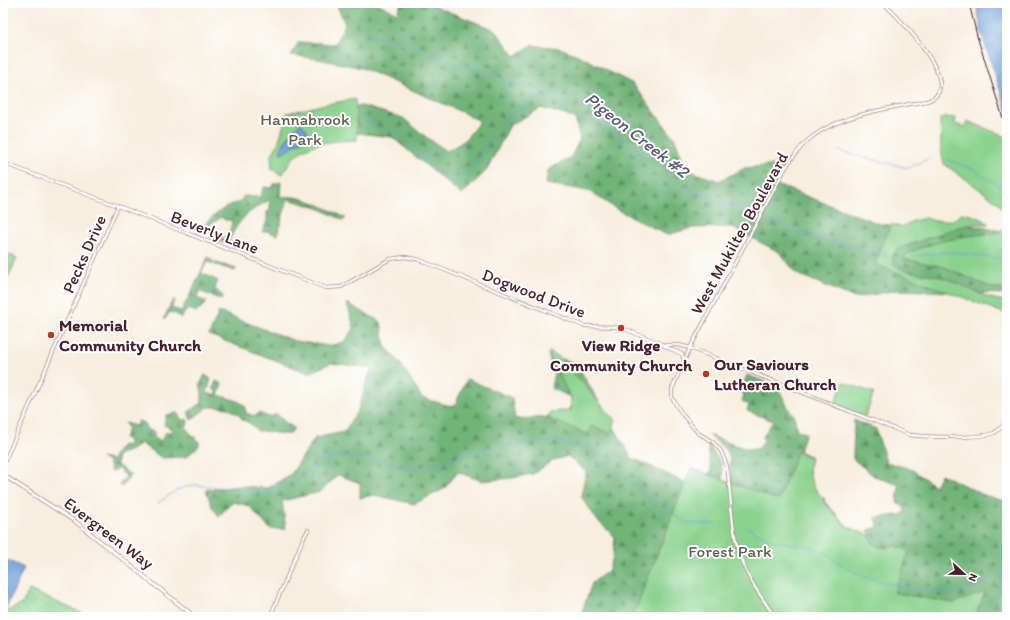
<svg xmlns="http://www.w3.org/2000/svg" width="1010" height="620" viewBox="0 0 1010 620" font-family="Itim,sans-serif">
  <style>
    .grass { fill: url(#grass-dots); stroke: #6a785c }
    .forest { fill: url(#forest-firs); stroke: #5c6a52 }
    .park { fill: #8ad28d; stroke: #6a785c }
    .water { fill: #6c9ed7; stroke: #5b5e81 }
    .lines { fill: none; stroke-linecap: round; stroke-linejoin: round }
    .stream { stroke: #6c9ed7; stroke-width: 1 }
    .secondary-casing { stroke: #a08684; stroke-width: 4 }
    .primary-casing { stroke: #a08684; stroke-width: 4.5 }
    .secondary { stroke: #fff; stroke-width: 2.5 }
    .primary { stroke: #fff; stroke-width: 3 }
    .rail { stroke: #4a1f2b; stroke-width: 1 }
    .poi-dot { fill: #c8321e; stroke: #fff; stroke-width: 1.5 }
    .labels { text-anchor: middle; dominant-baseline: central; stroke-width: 4; stroke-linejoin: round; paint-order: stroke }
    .park-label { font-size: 17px; fill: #605e4d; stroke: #fff }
    .street-label { font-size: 17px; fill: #4a1f2b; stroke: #fff }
    .poi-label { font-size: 17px; font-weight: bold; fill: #4a1f2b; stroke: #fff; text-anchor: start }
    .water-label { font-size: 18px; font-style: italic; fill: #595878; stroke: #fff }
  </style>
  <defs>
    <pattern id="grass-dots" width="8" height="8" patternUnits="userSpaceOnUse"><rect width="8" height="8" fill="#8ad28d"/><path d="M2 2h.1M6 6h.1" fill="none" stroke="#79b47a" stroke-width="1.8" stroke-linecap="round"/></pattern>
    <pattern id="forest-firs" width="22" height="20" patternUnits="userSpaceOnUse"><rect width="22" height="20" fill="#6fb478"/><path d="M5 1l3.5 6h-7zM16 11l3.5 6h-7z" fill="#5d9263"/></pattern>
  </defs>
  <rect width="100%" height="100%" fill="#fff"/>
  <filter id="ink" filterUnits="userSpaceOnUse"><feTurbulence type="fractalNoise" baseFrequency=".025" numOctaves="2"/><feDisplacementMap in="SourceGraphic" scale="8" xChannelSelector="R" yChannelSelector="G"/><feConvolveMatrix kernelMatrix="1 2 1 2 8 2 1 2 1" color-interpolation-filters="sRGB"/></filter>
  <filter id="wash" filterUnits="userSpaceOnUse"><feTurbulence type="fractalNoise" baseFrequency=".012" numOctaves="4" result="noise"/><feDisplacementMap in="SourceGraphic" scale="16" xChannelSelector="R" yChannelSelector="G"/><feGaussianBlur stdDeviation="0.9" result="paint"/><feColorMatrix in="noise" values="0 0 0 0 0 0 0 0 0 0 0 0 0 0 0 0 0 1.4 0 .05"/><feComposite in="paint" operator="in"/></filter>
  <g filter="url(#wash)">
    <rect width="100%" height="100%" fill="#f7eede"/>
    <path class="grass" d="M29,590L91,617H3V613L22,604Z"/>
    <g class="forest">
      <path d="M336,3H377L397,13L401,3H427L495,30L515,56L532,45L560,48L580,56L633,84L675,139L687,170L719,181L745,168L783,164L777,185L877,223L912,229L946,221L1002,231L992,234L969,236L904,259L945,267L990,287L1004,291L1005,294L897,290L855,298L797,274L779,252L731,227L692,228L667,235L618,210L589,191L546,184L548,170L571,157L580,139L575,118L541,108L510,125L487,170L462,195L392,137L357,133L311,142L322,110L362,106L403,118L426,137L447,151L464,141L480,121L455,109L362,68L318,59L291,55L299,42L335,44L345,24Z"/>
      <path d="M281,182L280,197C303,194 326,208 346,218L343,220L318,208L288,199L277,235L267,231L262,232L267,221V212L270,210V200C248,211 239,219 229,241L236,247L211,239L214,237L223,238C229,234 233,227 231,220H225L221,217C214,223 206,227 199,234L196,233C206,223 226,202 239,203L244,196L260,197L264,187L272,188L274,184Z"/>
      <path d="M208,257L214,262L236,269L235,271L207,262L201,273L208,276L218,281L215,288L217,291L223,296L222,300L199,291L197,298L207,302L197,312L188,309L181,318L176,314L170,312L165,319L164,318L173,300H175L171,308L181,311L189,297Z"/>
      <path d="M347,303L381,322L385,346L401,364L422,398L454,407L467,379L512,398L515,419L564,416L575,399L551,388L554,372L548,355L576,363L632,458L684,482L711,473L708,445L721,463L728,510L656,617H590L581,614L592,583L608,571L613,557L615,537L597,520L581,496L586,472L568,456L552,461L533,474L512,478L481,481L458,472L444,489L414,504L374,495L360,498V483L338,475L320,492L282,501L286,529H270L249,506L233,502L219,516L212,507L206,490L240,486L268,488L291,474L315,438L344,432L358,410L371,368L331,363L309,373L209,335L219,312L295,341L329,346L343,342L354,329Z"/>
      <path d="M205,375L211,379L207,393L215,395L217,392L213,389L216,381L222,384L218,395L238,401L245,406L246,413L255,416L259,413L269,417L277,414L286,423L294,428L290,434C279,435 268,430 257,431L251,424L243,420L238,414L228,408L217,407H208L191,420L188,412L202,403V393L200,384Z"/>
      <path d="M747,375L777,386L790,411L794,415L797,430L806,433L799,451L811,457C806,472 811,490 825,499L824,501L848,527L870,536L868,530L878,527V524L874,518L904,514L905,509L900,503H897L899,485L874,476L853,459L854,420L876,429L886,462L911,469L935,486L941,474L984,495L1007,502V617H780L733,492L729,456L726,450L709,435C718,438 748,452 756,449C760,448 762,444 764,440L762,438L773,421L747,411L749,405L742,401L744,394L740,392Z"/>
      <path d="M177,413L183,421L187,419L188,423L186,427L189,432L199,441V446L186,457L162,458L140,443C138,445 135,448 132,450C122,454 116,452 117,465L131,475L122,487L119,485L126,476L118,469L111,472L108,462L101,458L112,460L116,452L122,445L126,446L130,442L124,438L128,428L125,423L136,426L138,421L145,423L146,429L154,432V438L161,441L165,433L170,432L172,429L164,425L166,415Z"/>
    </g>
    <g class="park">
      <path d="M355,99L357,140C336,141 311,141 294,157C289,162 286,170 282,175L272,169L271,156L278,144L287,113L310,108L321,105Z"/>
      <path d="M945,117L956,118L955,124L964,127L967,121L1005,136L1007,143V290L990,287L945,267L904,259L905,255C924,245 947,240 968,236C980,234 990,235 1002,231C1009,217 1007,212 996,201L944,164L941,150L940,118L944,120Z"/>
      <path d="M962,213C973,215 980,217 989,224H972L959,227L897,249L893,255V263C900,273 926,273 937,276C961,282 981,299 1007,301L1006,314L875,264L891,224L901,227L913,221L926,218L935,221L953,220Z"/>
      <path d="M3,252L17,258L3,289Z"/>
      <path d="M550,352L559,357L616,421L610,433L591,426L588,434L547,418L550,412L571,410V398L548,353Z"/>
      <path d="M843,382L874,393L865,417L834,406Z"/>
      <path d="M798,451L811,458C806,473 812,488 824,499L823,501L846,526L868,535L873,543L878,547L887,548L894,545L909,551L894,593L953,603L985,592L975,617H633L691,468L778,500Z"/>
    </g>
    <g class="water">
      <path d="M976,3H1007V111L982,35Z"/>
      <path d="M299,124H302L307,129V135L305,139L282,153L280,152C284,141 291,133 299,124Z"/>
      <path d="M3,558L24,568L6,608L3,606Z"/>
    </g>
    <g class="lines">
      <g class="stream">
        <path d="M373,34L542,92L572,100L682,186L758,216"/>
        <path d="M363,118L405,140L447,180L470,168L508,117L541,92"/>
        <path d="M838,151L908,168L930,158"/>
        <path d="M947,160L973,169L1007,191"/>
        <path d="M763,218L804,234L893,257"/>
        <path d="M913,256L950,252L995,258H1007"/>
        <path d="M158,503C172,494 177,487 195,485L268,492L305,475L320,461L340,455L376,460L407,467H421L435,465L477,450L551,441L582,446L628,483L662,501L676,516L686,523L716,524"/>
        <path d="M747,527L771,540L818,549L828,555L843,566L865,577L900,586L924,589L949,594L975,587L1007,571"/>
      </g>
    </g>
  </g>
  <g filter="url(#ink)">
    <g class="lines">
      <defs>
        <g id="secondary">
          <path d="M3,163L118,206L326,288L341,287L390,259L405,257L417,259L584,326L620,327L664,345H679L690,348L910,435C926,437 979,439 994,433C999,430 1003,426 1007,420"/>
          <path d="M664,346L682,354L684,360"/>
          <path d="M3,465L118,206"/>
          <path d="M270,617L303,539L308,530"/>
          <path d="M775,617C762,598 747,578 740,556C731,530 731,494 727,466L721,451L713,442L698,433L682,414L672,398V389L690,348L786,167C794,156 801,145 812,137C840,115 893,107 927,101C969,88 897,16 883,3"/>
        </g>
        <path id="primary" d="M3,475L76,522L195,617"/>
      </defs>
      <use href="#secondary" class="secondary-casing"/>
      <use href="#primary" class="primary-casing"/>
      <use href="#secondary" class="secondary"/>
      <use href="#primary" class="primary"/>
      <path class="rail" d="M969,3L977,36L1007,131"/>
    </g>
  </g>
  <g class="poi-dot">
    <circle cx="621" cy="328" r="4"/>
    <circle cx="51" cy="335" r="4"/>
    <circle cx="706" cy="374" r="4"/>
  </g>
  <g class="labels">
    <g class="park-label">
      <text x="305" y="119">Hannabrook<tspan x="305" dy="20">Park</tspan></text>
      <text x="730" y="551">Forest Park</text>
    </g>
    <g class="street-label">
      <text transform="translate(215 232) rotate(21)">Beverly Lane</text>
      <text transform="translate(739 233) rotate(-61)">West Mukilteo Boulevard</text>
      <text transform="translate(84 254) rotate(-66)">Pecks Drive</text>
      <text transform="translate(534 293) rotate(21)">Dogwood Drive</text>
      <text transform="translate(109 533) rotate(37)">Evergreen Way</text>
    </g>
    <g class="poi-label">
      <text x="59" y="325">Memorial<tspan x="59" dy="20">Community Church</tspan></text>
      <text x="621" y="345" text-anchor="middle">View Ridge<tspan x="621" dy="20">Community Church</tspan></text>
      <text x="714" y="364">Our Saviours<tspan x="714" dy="20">Lutheran Church</tspan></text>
    </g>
    <g class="water-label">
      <text transform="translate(637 135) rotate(38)">Pigeon Creek #2</text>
    </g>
  </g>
  <rect width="1010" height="620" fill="none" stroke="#fff" stroke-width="16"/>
  <g transform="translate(964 574) rotate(112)" stroke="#ffffff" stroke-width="3" paint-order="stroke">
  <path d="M0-3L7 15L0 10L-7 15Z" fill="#4a1f2b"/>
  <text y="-6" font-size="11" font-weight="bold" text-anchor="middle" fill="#4a1f2b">N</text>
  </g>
</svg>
